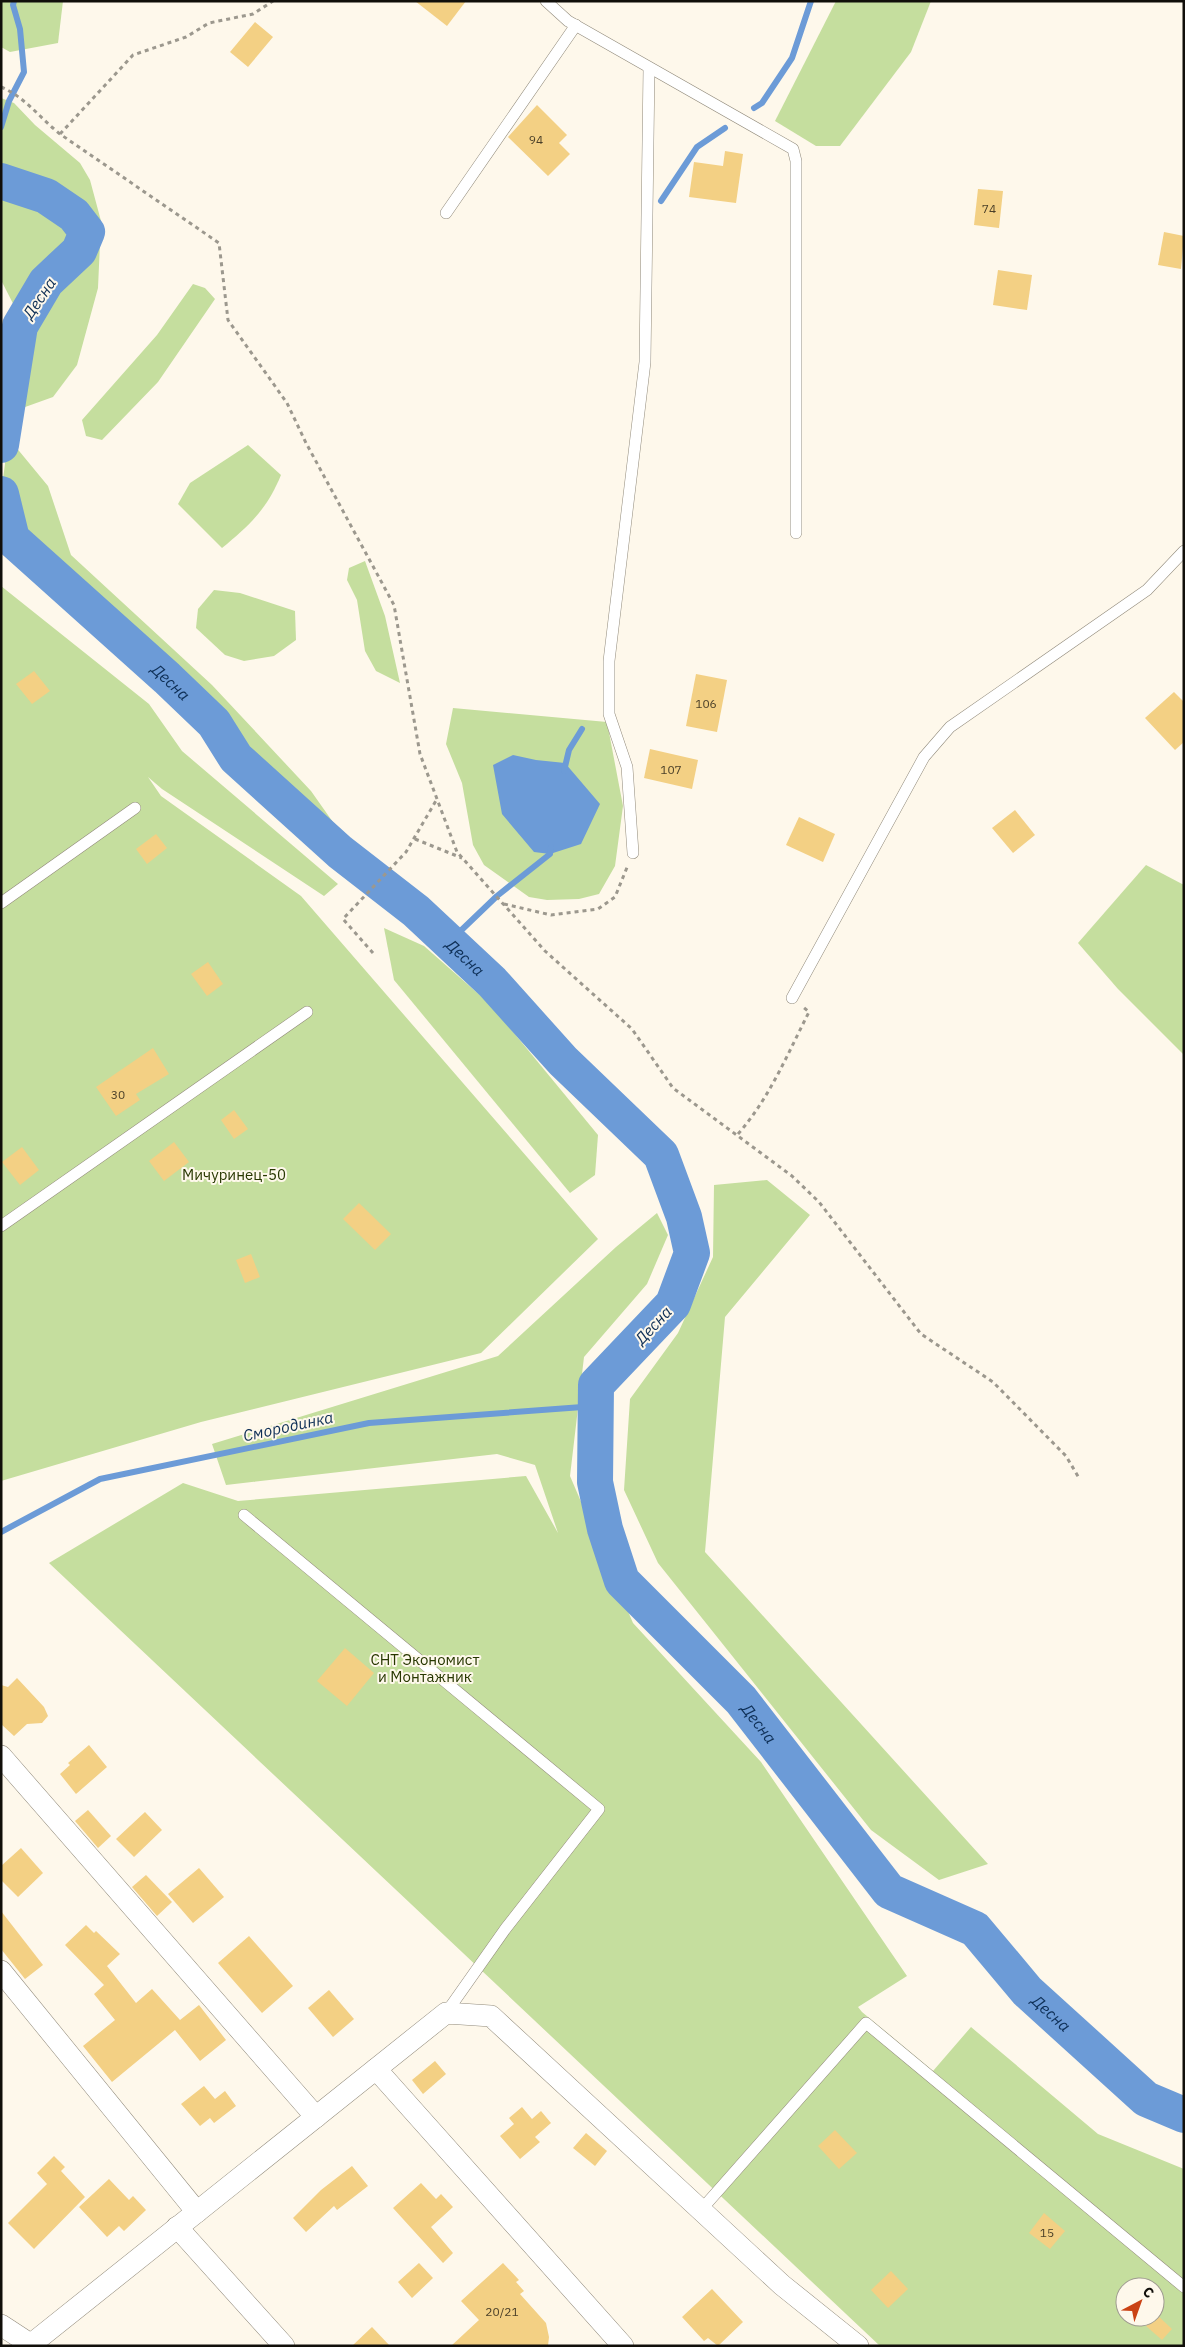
<svg xmlns="http://www.w3.org/2000/svg" width="1185" height="2347" viewBox="0 0 1185 2347" font-family="'IBM Plex Sans',sans-serif">
  <style>
    .green { fill: #c5de9e; fill-rule: evenodd }
    .water { fill: #6c9bd7 }
    .lines { fill: none; stroke-linecap: round; stroke-linejoin: round }
    .stream { stroke: #6c9bd7; stroke-width: 6 }
    .river { stroke: #6c9bd7; stroke-width: 36 }
    .building { fill: #f3d084 }
    .service-casing { stroke: #918a7b; stroke-width: 12 }
    .minor-casing { stroke: #918a7b; stroke-width: 22 }
    .path { stroke: #9c988e; stroke-width: 3; stroke-dasharray: 4 4; stroke-linecap: butt }
    .service { stroke: #fff; stroke-width: 11 }
    .minor { stroke: #fff; stroke-width: 21 }
    .labels { text-anchor: middle; dominant-baseline: central; stroke-width: 4; stroke-linejoin: round; paint-order: stroke }
    .number-label { font-size: 12px; fill: #4a3f28 }
    .park-label { font-size: 15px; fill: #273700; stroke: #fef8eb }
    .water-label { font-size: 16px; font-style: italic; fill: #0e2f56; stroke: #fef8eb }
  </style>
  <rect width="100%" height="100%" fill="#fef8eb"/>
  <g class="green">
    <path d="M1,1H63L58,43L10,52L1,47Z"/>
    <path d="M836,1H931L911,52L840,146H816L775,121Z"/>
    <path d="M1,98L14,103L35,125L80,163L90,180L101,221L98,288L77,365L53,397L14,411L26,329L1,280Z"/>
    <path d="M193,284L205,288L215,299L158,382L102,440L86,436L82,420L157,335Z"/>
    <path d="M248,445L281,475C267,509 250,525 222,548L178,504L190,483Z"/>
    <path d="M15,446L48,486L71,555L212,685L311,791L347,842L341,863L302,828L241,753L217,717L16,536L3,479L6,456Z"/>
    <path d="M365,561L385,616L400,683L376,671L365,651L357,600L347,580L349,568Z"/>
    <path d="M1,586L149,704L182,751L338,884L324,896L162,789L148,777L161,796L301,896L598,1239L481,1353L201,1422L1,1481Z"/>
    <path d="M214,590L240,593L295,611L296,640L274,656L244,661L225,655L196,628L198,609Z"/>
    <path d="M453,708L607,722L623,806L615,866L599,894L579,899L547,900L529,897L484,865L473,845L462,783L446,744Z"/>
    <path d="M1146,865L1184,885V1055L1118,989L1078,943Z"/>
    <path d="M384,928L424,946L490,1004L598,1135L595,1175L570,1193L394,980Z"/>
    <path d="M767,1180L810,1215L725,1317L705,1552L988,1864L939,1880L871,1830L658,1563L624,1490L630,1399L678,1333L713,1257L714,1185Z"/>
    <path d="M657,1213L668,1235L647,1284L584,1357L570,1476L633,1623L761,1762L907,1976L858,2007L862,2012L933,2071L971,2027L1098,2134L1184,2169V2346H880L49,1563L183,1483L238,1501L526,1476L558,1533L535,1465L497,1454L226,1485L212,1444L498,1356L616,1247ZM1125,2287H1155V2317H1125Z"/>
  </g>
  <path class="water" d="M513,755L536,760L565,763L600,804L581,844L550,854L534,852L502,814L493,765Z"/>
  <g class="lines">
    <g class="stream">
      <path d="M754,108L762,103L792,58L811,1"/>
      <path d="M1,127L9,101L24,72L20,29L13,5L14,1"/>
      <path d="M661,201L697,147L725,128"/>
      <path d="M564,771L569,750L582,729"/>
      <path d="M449,942L497,896L550,854L551,847"/>
      <path d="M1,1532L100,1479L369,1423L596,1406"/>
    </g>
    <g class="river">
      <path d="M1,181L46,196L74,215L87,232L79,251L46,282L20,326L1,445"/>
      <path id="s1" d="M1,494L12,539L167,678L214,723L236,758L340,852L416,911L492,982L563,1061L661,1155L684,1217L692,1253L673,1304L596,1385L595,1482L605,1529L622,1581L741,1700L889,1891L975,1929L1027,1991L1146,2099L1184,2115"/>
    </g>
  </g>
  <g class="building">
    <path d="M415,1H466L447,26Z"/>
    <path d="M255,22L273,37L248,67L230,52Z"/>
    <path d="M537,105L567,135L559,143L570,154L548,176L508,137Z"/>
    <path d="M725,151L743,154L736,203L689,197L694,162L723,166Z"/>
    <path d="M978,189L1003,191L999,228L974,225Z"/>
    <path d="M1164,232L1184,236L1181,269L1158,265Z"/>
    <path d="M998,270L1032,275L1027,310L993,305Z"/>
    <path d="M34,671L50,691L32,704L16,684Z"/>
    <path d="M696,674L727,680L717,732L686,726Z"/>
    <path d="M1174,692L1184,702V742L1175,750L1145,718Z"/>
    <path d="M650,749L698,760L692,789L644,778Z"/>
    <path d="M1015,810L1035,835L1013,853L992,828Z"/>
    <path d="M799,817L835,834L823,862L786,845Z"/>
    <path d="M156,834L167,848L147,864L136,849Z"/>
    <path d="M208,962L223,984L207,996L191,974Z"/>
    <path d="M153,1048L169,1074L136,1094L140,1100L116,1116L96,1087Z"/>
    <path d="M234,1110L248,1129L234,1139L221,1120Z"/>
    <path d="M174,1142L189,1162L164,1181L149,1161Z"/>
    <path d="M22,1147L39,1170L20,1185L2,1162Z"/>
    <path d="M359,1203L391,1234L375,1250L343,1219Z"/>
    <path d="M251,1254L260,1277L245,1283L236,1260Z"/>
    <path d="M345,1648L374,1673L347,1706L317,1681Z"/>
    <path d="M17,1678L44,1707L48,1716L42,1723L27,1724L14,1736L1,1724V1685L8,1687Z"/>
    <path d="M89,1745L107,1767L76,1794L60,1774L70,1765L68,1763Z"/>
    <path d="M88,1810L111,1836L98,1848L75,1821Z"/>
    <path d="M145,1812L162,1830L134,1857L116,1839Z"/>
    <path d="M21,1848L43,1873L18,1897L1,1880V1866Z"/>
    <path d="M199,1868L224,1897L193,1923L168,1894Z"/>
    <path d="M146,1875L172,1902L157,1916L132,1887Z"/>
    <path d="M1,1911L43,1965L25,1979L1,1949Z"/>
    <path d="M86,1925L94,1933L96,1931L120,1954L107,1966L136,2003L152,1989L180,2020L199,2005L226,2040L200,2061L175,2030L112,2082L83,2046L115,2020L94,1994L104,1985L65,1945Z"/>
    <path d="M249,1936L293,1986L262,2013L218,1963Z"/>
    <path d="M329,1990L354,2019L333,2037L308,2008Z"/>
    <path d="M435,2061L446,2074L423,2094L412,2080Z"/>
    <path d="M204,2086L215,2099L225,2091L236,2106L214,2123L210,2118L200,2126L181,2104Z"/>
    <path d="M522,2107L532,2119L541,2111L551,2123L535,2137L540,2142L520,2159L500,2136L514,2124L509,2118Z"/>
    <path d="M835,2130L857,2153L839,2169L818,2146Z"/>
    <path d="M586,2133L607,2151L595,2166L573,2148Z"/>
    <path d="M54,2156L65,2167L61,2171L85,2197L34,2249L8,2223L47,2184L37,2173Z"/>
    <path d="M352,2166L368,2186L337,2210L334,2206L306,2232L293,2218L321,2190Z"/>
    <path d="M109,2179L129,2200L133,2196L146,2210L124,2231L119,2226L107,2237L79,2207Z"/>
    <path d="M421,2183L436,2199L441,2194L453,2207L431,2227L453,2253L443,2263L393,2208Z"/>
    <path d="M1044,2213L1065,2231L1050,2249L1029,2233Z"/>
    <path d="M419,2263L433,2278L412,2298L398,2282Z"/>
    <path d="M503,2263L519,2280L516,2282L524,2291L520,2294L546,2323L549,2337L548,2346H451L479,2320L461,2301Z"/>
    <path d="M891,2271L908,2289L888,2308L871,2290Z"/>
    <path d="M712,2289L743,2322L718,2346L708,2338L704,2341L682,2317Z"/>
    <path d="M1156,2314L1172,2329L1162,2340L1146,2326Z"/>
    <path d="M372,2327L390,2346H352Z"/>
  </g>
  <g class="lines">
    <defs>
      <g id="service">
        <path d="M546,1L568,21L793,149L796,161V533"/>
        <path d="M446,213L576,25"/>
        <path d="M633,853L627,767L609,714V661L645,362L649,68"/>
        <path d="M1,903L135,808"/>
        <path d="M792,998L924,757L950,727L1147,590L1184,551"/>
        <path d="M1,1226L307,1012"/>
        <path d="M244,1515L599,1809L506,1928L446,2013"/>
        <path d="M701,2210L866,2023L1184,2287"/>
      </g>
      <g id="minor">
        <path d="M1,1756L316,2117"/>
        <path d="M1,1971L197,2212"/>
        <path d="M376,2069L623,2346"/>
        <path d="M177,2227L284,2346"/>
        <path d="M1,2325L30,2344"/>
        <path d="M29,2346L446,2013L491,2016L782,2285L858,2346"/>
      </g>
    </defs>
    <use href="#service" class="service-casing"/>
    <use href="#minor" class="minor-casing"/>
    <g class="path">
      <path d="M1,87C25,97 40,118 60,134L219,243L228,320L287,403L306,443L394,605L420,754L457,852L545,951L632,1029L673,1088L792,1176L819,1202L921,1334L993,1382L1066,1456L1079,1478"/>
      <path d="M60,134L133,55L186,37L209,23L253,14L273,1"/>
      <path d="M415,839L462,858"/>
      <path d="M504,904L551,915L598,909L615,897L628,865"/>
      <path d="M373,953L343,919L406,852L437,799"/>
      <path d="M738,1134C769,1099 788,1053 809,1012L802,1006"/>
    </g>
    <use href="#service" class="service"/>
    <use href="#minor" class="minor"/>
  </g>
  <g class="labels">
    <g class="number-label">
      <text x="536" y="139">94</text>
      <text x="989" y="208">74</text>
      <text x="706" y="703">106</text>
      <text x="671" y="769">107</text>
      <text x="118" y="1094">30</text>
      <text x="1047" y="2232">15</text>
      <text x="502" y="2311">20/21</text>
    </g>
    <g class="park-label">
      <text x="234" y="1174">Мичуринец-50</text>
      <text x="425" y="1659">СНТ Экономист<tspan x="425" dy="17">и Монтажник</tspan></text>
    </g>
    <g class="water-label">
      <text transform="translate(39 298) rotate(-56)">Десна</text>
      <text stroke="none"><textPath href="#s1" startOffset="260">Десна</textPath></text>
      <text stroke="none"><textPath href="#s1" startOffset="665">Десна</textPath></text>
      <text transform="translate(653 1325) rotate(-47)">Десна</text>
      <text transform="translate(288 1426) rotate(-12)">Смородинка</text>
      <text stroke="none"><textPath href="#s1" startOffset="1610">Десна</textPath></text>
      <text stroke="none"><textPath href="#s1" startOffset="2030">Десна</textPath></text>
    </g>
  </g>
  <rect width="1185" height="2347" fill="none" stroke="#110f0a" stroke-width="5"/>
  <g transform="translate(1140 2302) rotate(41)"><circle r="24" fill="#fef8eb" stroke="#9f9b91"/>
  <path d="M0-4L9 19L0 12L-9 19Z" fill="#ca4214"/>
  <text y="-8" font-size="14" font-weight="bold" text-anchor="middle" fill="#110f0a">С</text>
  </g>
</svg>
